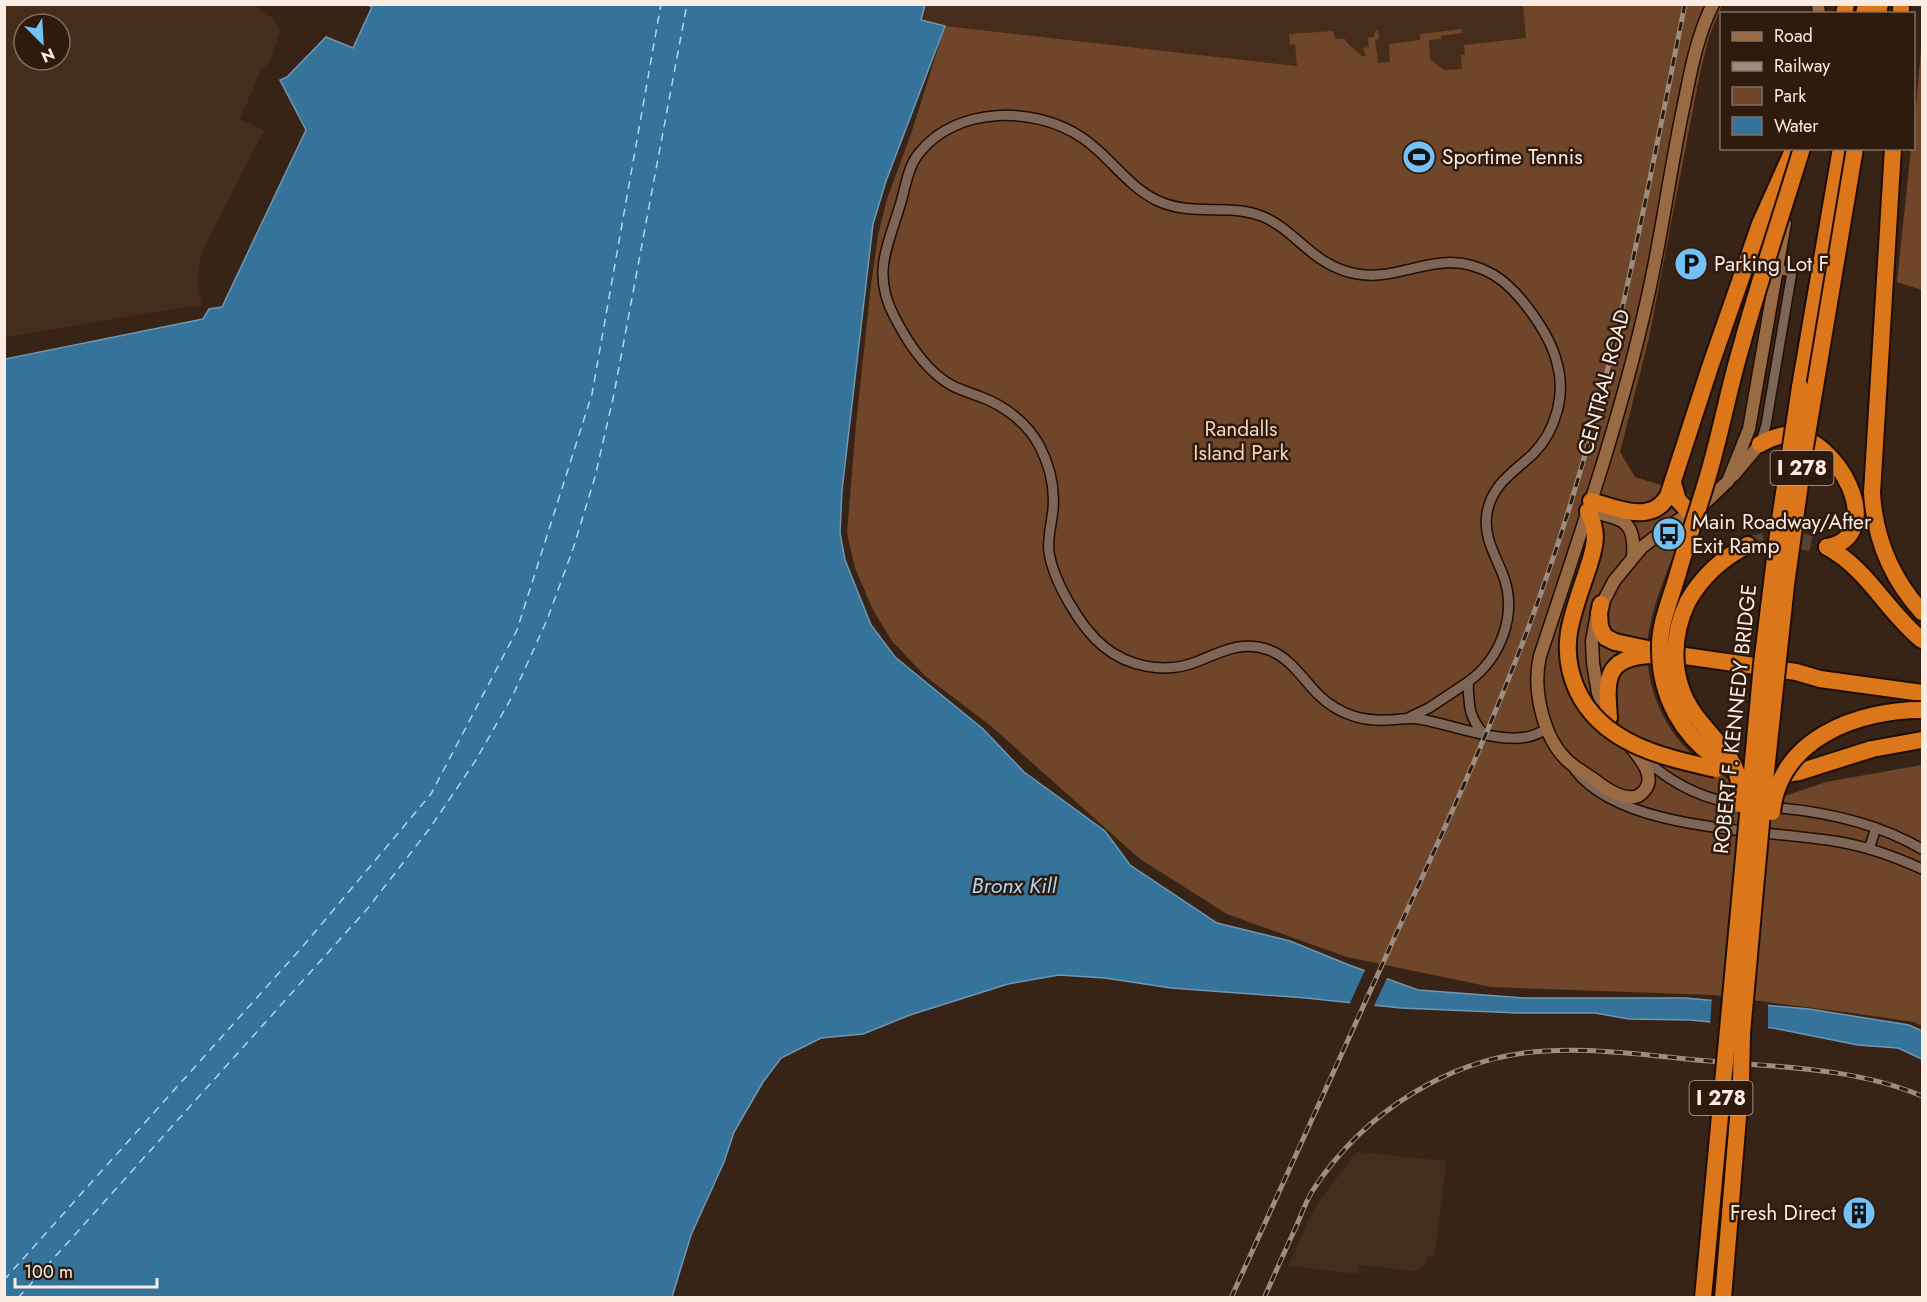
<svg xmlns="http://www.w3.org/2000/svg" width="1927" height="1302" viewBox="0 0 1927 1302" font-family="Jost,sans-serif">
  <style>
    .built { fill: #462c1a; fill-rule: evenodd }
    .green { fill: #6f4629 }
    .water { fill: #35739b; stroke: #7097b1; stroke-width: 1.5 }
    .pier { fill: #382417 }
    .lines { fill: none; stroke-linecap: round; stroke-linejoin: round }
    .ferry { stroke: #a7d9fd; stroke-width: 1.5; stroke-dasharray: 8 6; stroke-linecap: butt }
    .highway-tunnel { stroke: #554236; stroke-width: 16; stroke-dasharray: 16 8; stroke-linecap: butt }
    .street-casing { stroke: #1f0d02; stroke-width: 12 }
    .secondary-casing { stroke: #1f0d02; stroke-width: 15 }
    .highway-casing { stroke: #1f0d02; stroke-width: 20 }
    .street { stroke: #7d6657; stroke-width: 9 }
    .secondary { stroke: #996b45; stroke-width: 12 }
    .highway { stroke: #db761a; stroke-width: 16 }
    .rail-casing { stroke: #9d8c81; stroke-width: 5 }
    .rail { stroke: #2e1b0d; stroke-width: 3; stroke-dasharray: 9; stroke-linecap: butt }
    .highway-bridge-casing { stroke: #1f0d02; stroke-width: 20; stroke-linecap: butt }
    .highway-bridge { stroke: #db761a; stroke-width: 16 }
    .labels { text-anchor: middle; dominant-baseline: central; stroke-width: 5; stroke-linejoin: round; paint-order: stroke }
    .shield { fill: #2e1b0d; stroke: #bdada3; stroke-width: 1.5 }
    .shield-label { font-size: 20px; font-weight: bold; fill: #faece3 }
    .poi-label { font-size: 21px; fill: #faece3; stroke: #2e1b0d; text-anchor: start }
    .street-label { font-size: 21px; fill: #faece3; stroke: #2e1b0d }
    .park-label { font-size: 21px; fill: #f5d4be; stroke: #2e1b0d }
    .water-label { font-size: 22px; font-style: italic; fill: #a7d9fd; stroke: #2e1b0d }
  </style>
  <rect width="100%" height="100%" fill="#382417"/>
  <g class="built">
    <path d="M5,4L256,5L274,20L280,31L269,64L261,70L240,119L264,131L205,245L199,262L198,276V291L202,305L147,313L5,337ZM24,24H60V60H24Z"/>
    <path d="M925,4L1585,5L1508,90L945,26L921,20Z"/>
    <path d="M1357,1152L1446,1161L1435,1256L1428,1255L1426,1262L1420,1269L1414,1271L1359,1265L1358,1274L1288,1266L1308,1221L1322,1197Z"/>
  </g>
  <g class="green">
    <path d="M1523,5H1722L1709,37L1700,73L1649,338L1620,452L1635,477L1689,494C1687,506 1686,519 1682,530C1672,563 1655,595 1649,630C1640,682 1665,739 1710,768C1730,782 1753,790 1776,799L1826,782L1922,765V1026L1914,1022L1867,1015L1713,995L1491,987L1347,957L1227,914L1140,859L991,726L925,676L892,641L873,610L855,568L847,533L856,424L871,285L878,235L887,199L912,131L945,26L1297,66L1295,44L1290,45L1289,34L1333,31L1335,39H1345L1346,42L1362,56H1366L1363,48L1369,47L1368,38L1374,37L1375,31H1378L1379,39L1375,40L1378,63L1390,62L1389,44L1420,40V34L1462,29V33L1441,36V39L1429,40L1430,59L1444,70L1462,69L1461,55H1465L1464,45L1526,38Z"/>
    <path d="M1922,39V290L1897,282L1911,149L1914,148V127Z"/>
  </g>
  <path class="water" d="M368,5H925L921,20L945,26L886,181L873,224L842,490L840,533L845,560L871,625L895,657L983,729L1024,772L1105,831L1130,865L1217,923L1290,941L1349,965L1418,990L1524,998H1685L1809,1009L1909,1025L1922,1031V1059L1898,1048L1858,1045L1773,1028L1690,1020L1629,1019L1595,1013H1518L1401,1008L1306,998L1171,988L1105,978L1059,975L1008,984L910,1015L863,1034L821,1038L781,1058L763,1082L734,1132L724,1162L691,1235L672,1297L5,1298V359L203,319L209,309L222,307L306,130L280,80L287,77L326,37L353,48L372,7Z"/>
  <g class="pier">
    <path d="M1366,968L1388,976L1373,1008L1349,1005Z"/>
    <path d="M1712,997L1768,1002V1031L1710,1025Z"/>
  </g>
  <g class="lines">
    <g class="ferry">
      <path d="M4,1280L304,945L431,794L517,630L592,394L661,4"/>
      <path d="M18,1298L368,908L430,828L476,760L513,695L547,620L573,549L595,477L614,394L687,4"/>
    </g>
    <path class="highway-tunnel" d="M1748,545C1775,536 1801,540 1827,547"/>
    <defs>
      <g id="street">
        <path d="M1761,442L1766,425L1792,272L1776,269"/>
        <path d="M1410,717L1429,708L1468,682"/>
        <path d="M1484,734C1468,717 1469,704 1468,682C1501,658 1518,614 1503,575C1495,554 1483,537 1487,513C1492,484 1514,472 1533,454C1556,431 1566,394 1557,363C1550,334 1519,290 1494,275C1436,241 1401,289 1345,271C1309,259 1295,231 1264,217C1229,202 1193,218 1156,200C1126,185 1109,155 1081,137C1035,106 957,106 920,152C908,166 906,185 901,202C888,247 871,273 895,318C908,343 926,371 951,385C960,390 971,393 981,397C1005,406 1027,423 1039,445C1049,464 1055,487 1053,509C1052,523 1047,538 1049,552C1053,581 1081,628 1103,646C1128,667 1165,674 1196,662C1221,652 1242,640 1269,650C1298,661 1308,692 1334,707C1350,717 1368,721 1386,720C1398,720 1408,717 1419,719C1450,724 1496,743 1527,737C1534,736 1541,732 1547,729"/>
        <path d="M1642,757C1671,783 1703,801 1742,804"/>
        <path d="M1575,770C1623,833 1767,829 1840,842C1868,847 1896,857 1922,869"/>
        <path d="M1770,807C1823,811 1876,822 1922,849"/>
        <path d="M1869,849L1876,828"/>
      </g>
      <g id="secondary">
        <path d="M1818,4L1819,14"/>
        <path d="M1733,476L1760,444"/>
        <path d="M1588,511C1621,519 1636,518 1633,557"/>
        <path d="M1606,712L1598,693L1593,663L1592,641L1597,614L1614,581L1642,547L1671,525L1706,502L1728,481L1749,429L1785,223"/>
        <path d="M1628,743C1637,755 1658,776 1644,791C1640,796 1634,798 1628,797C1615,796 1602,786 1592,778C1584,773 1576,768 1569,762C1543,739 1532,689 1540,656C1579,538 1620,421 1647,300C1662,235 1670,169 1684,104C1691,69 1697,36 1713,4"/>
      </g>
      <g id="highway">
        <path d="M1844,14L1846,4"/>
        <path d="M1864,14L1866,4"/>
        <path d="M1878,14L1880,4"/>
        <path d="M1901,14V4"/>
        <path d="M1893,148L1872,493C1875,540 1891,578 1922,612"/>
        <path d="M1800,387L1841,148"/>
        <path d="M1760,444C1768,440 1777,435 1786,435C1837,433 1890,536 1827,547"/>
        <path d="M1673,483L1678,500L1690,513"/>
        <path d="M1591,501C1616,508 1651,525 1668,496L1710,367L1760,224L1794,148"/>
        <path d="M1588,511C1598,532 1596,543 1589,565"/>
        <path d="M1827,547C1868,569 1887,612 1922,640"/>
        <path d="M1688,601C1703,575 1722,558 1748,545"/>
        <path d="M1601,604L1599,613L1600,627L1605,637L1615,642L1671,654L1796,672L1820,679L1922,693"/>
        <path d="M1609,718C1606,680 1604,657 1651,655"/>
        <path d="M1775,776L1799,772L1872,749L1922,740"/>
        <path d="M1723,1298L1741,1081"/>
      </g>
    </defs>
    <use href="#street" class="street-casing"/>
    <use href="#secondary" class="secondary-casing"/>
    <use href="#highway" class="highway-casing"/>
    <use href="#street" class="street"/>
    <use href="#secondary" class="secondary"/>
    <use href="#highway" class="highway"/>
    <defs>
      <g id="rail">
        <path d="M1231,1298C1286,1176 1341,1054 1397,932C1451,815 1505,698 1547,576C1612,390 1646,197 1685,4"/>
        <path d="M1264,1298C1275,1274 1285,1250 1296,1227C1301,1215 1306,1201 1313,1190C1364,1112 1451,1056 1546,1051C1600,1048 1654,1056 1709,1061C1780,1067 1855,1068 1922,1096"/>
      </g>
    </defs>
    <use href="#rail" class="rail-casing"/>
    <use href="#rail" class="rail"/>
    <defs>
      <g id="highway-bridge">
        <path d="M1589,565C1582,587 1573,609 1569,632C1566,651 1569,672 1577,690C1602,744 1663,757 1716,769"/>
        <path d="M1688,601C1671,636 1670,678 1693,712C1715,744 1744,759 1740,804"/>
        <path d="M1720,761C1682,736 1660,696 1660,650C1659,626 1669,603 1676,580C1686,545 1698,510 1708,476C1721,432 1729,387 1742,344C1760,278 1782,214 1802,148"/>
        <path d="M1772,812C1780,738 1858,710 1922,710"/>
        <path d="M1741,1081L1742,1033L1764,790L1786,585L1805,447L1855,148"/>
        <path d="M1703,1298L1762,664L1779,526L1800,387"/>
      </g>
    </defs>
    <use href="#highway-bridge" class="highway-bridge-casing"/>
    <use href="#highway-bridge" class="highway-bridge"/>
  </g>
  <defs>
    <symbol id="stadium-disc" viewBox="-11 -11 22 22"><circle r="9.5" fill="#73c1f5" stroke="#2e1b0d"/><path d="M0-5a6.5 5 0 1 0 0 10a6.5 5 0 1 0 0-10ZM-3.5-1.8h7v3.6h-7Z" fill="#111"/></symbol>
    <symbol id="parking-disc" viewBox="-11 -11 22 22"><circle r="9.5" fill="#73c1f5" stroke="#2e1b0d"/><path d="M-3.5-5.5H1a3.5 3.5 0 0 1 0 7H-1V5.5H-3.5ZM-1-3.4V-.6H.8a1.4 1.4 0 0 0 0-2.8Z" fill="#111"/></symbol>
    <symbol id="bus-disc" viewBox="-11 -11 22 22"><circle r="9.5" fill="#73c1f5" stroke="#2e1b0d"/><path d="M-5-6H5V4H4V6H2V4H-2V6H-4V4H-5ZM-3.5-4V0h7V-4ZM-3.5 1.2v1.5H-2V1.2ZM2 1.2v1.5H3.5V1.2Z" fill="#111"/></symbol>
    <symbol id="building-disc" viewBox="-11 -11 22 22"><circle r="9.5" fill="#73c1f5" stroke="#2e1b0d"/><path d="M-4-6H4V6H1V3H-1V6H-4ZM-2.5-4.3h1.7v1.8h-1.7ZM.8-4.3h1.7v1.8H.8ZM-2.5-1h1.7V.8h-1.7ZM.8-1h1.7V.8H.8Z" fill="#111"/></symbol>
  </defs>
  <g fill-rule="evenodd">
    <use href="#stadium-disc" x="1400" y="138" width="38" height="38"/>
    <use href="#parking-disc" x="1672" y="245" width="38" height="38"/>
    <use href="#bus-disc" x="1650" y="515" width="38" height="38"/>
    <use href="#building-disc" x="1840" y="1194" width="38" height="38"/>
  </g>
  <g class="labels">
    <g class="shield">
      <rect x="1770.5" y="451" width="63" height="34" rx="4.5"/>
      <rect x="1689.5" y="1081" width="63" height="34" rx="4.5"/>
    </g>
    <g class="shield-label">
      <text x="1802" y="468">I 278</text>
      <text x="1721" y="1098">I 278</text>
    </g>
    <g class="poi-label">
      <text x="1442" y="157">Sportime Tennis</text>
      <text x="1714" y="264">Parking Lot F</text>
      <text x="1692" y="522">Main Roadway/After<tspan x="1692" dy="24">Exit Ramp</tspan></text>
      <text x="1836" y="1213" text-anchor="end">Fresh Direct</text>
    </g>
    <g class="street-label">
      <text transform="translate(1604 382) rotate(-75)">CENTRAL ROAD</text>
      <text transform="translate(1735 719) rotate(-84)">ROBERT F. KENNEDY BRIDGE</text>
    </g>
    <g class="park-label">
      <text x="1241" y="429">Randalls<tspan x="1241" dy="24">Island Park</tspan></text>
    </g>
    <g class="water-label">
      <text x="1014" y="885">Bronx Kill</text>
    </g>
  </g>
  <rect width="1927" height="1302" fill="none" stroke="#faece3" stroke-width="12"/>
  <rect x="1720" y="12" width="195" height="138" fill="#2e1b0d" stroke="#806f63" stroke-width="1.5"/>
  <rect x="1732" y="32" width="30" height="9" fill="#996b45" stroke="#806f63" stroke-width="1.5"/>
  <text x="1774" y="42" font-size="18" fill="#faece3">Road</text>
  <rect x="1732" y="62" width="30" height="9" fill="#9d8c81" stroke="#806f63" stroke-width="1.5"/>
  <text x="1774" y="72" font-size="18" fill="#faece3">Railway</text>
  <rect x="1732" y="87" width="30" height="18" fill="#6f4629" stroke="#806f63" stroke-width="1.5"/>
  <text x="1774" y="102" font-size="18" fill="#faece3">Park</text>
  <rect x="1732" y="117" width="30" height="18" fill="#35739b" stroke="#806f63" stroke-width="1.5"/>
  <text x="1774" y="132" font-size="18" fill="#faece3">Water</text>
  <g transform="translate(42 42) rotate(156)"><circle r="28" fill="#2e1b0d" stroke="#806f63" stroke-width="1.5"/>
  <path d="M0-4.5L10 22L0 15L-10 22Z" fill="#73c1f5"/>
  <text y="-9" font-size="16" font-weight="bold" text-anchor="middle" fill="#faece3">N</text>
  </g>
  <path d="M15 1278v9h142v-9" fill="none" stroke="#faece3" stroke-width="3"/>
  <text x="24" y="1278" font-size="18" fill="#faece3" stroke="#2e1b0d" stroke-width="4.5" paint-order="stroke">100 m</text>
</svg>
